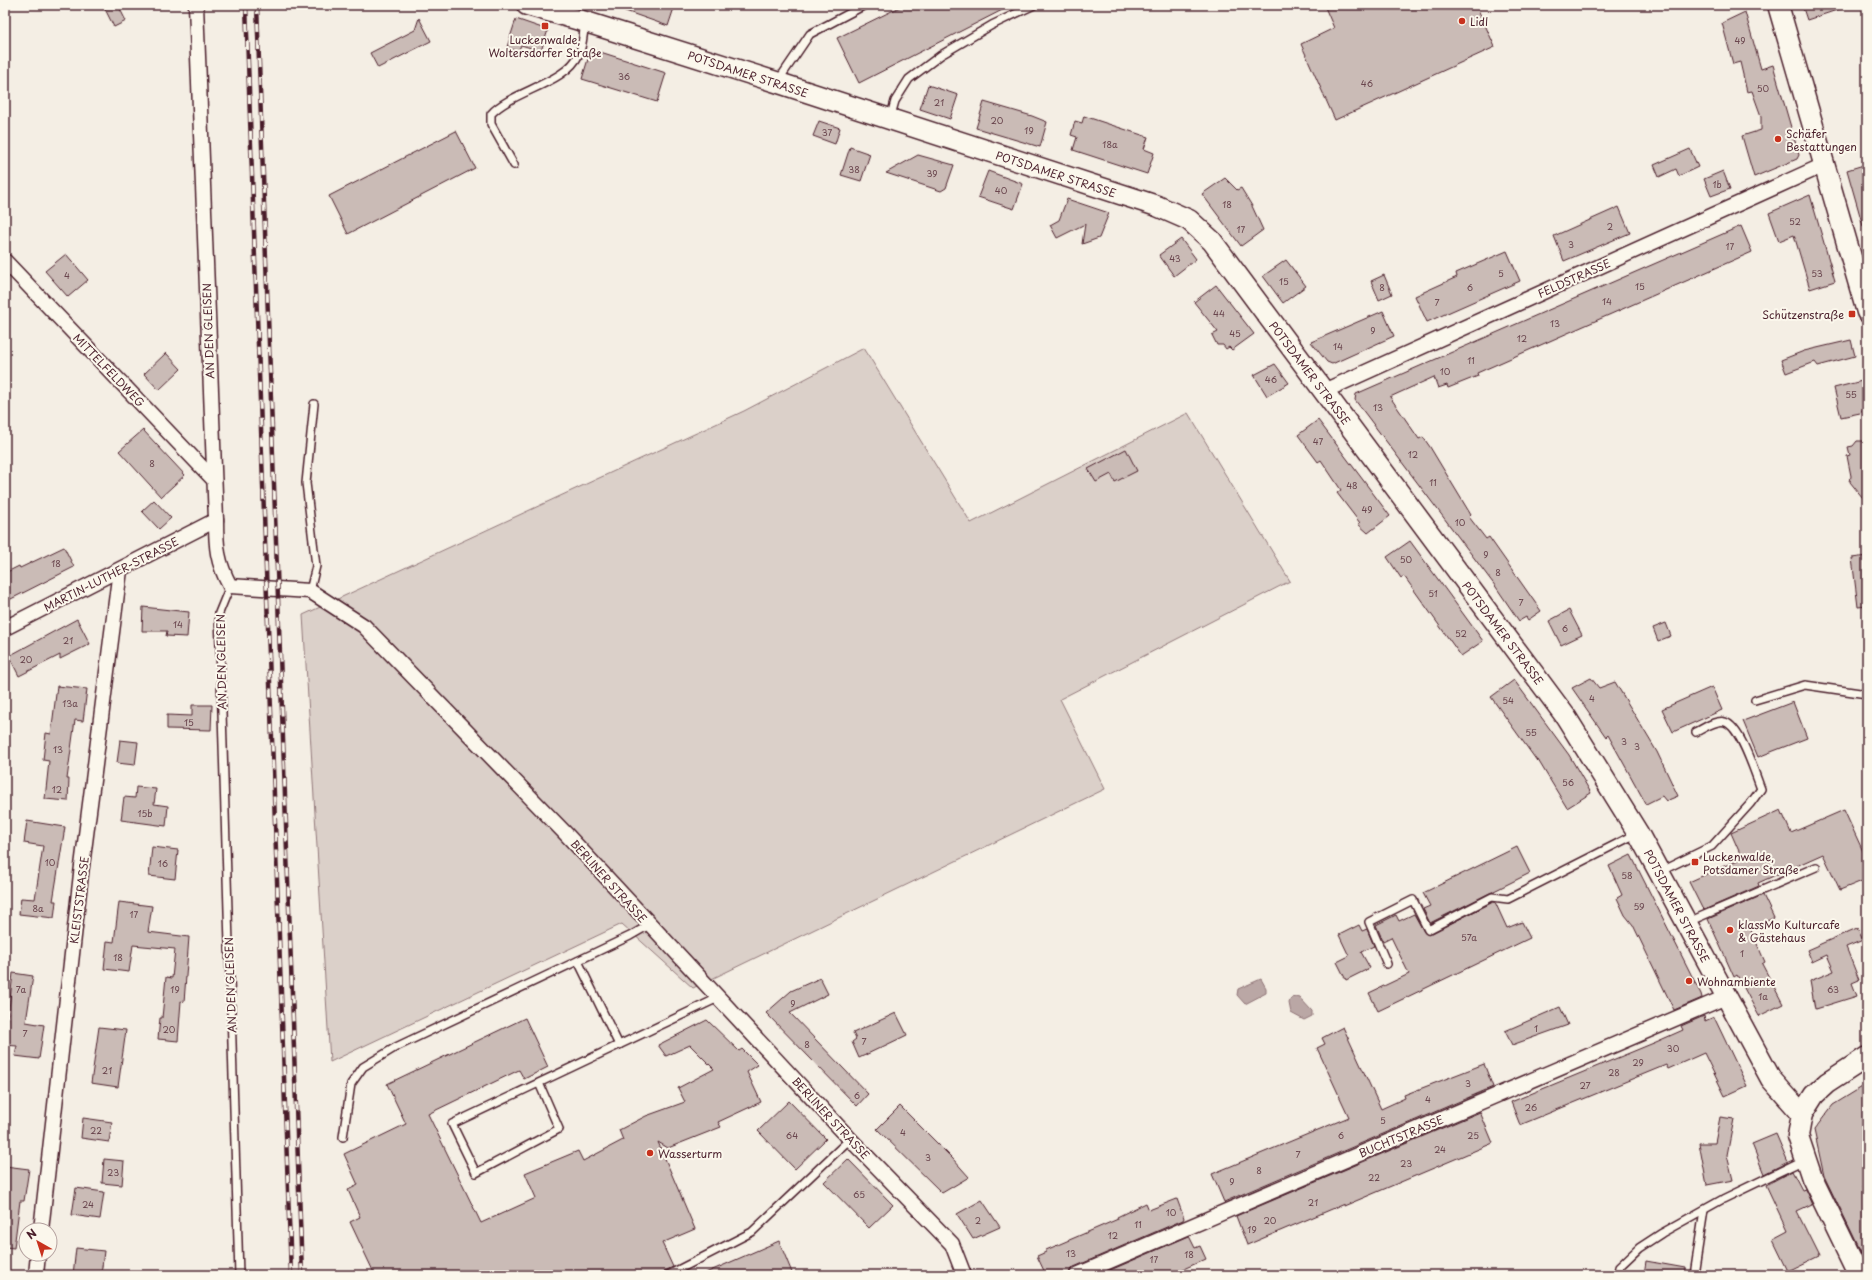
<svg xmlns="http://www.w3.org/2000/svg" width="1872" height="1280" viewBox="0 0 1872 1280" font-family="'Playpen Sans',sans-serif">
  <style>
    .green { fill: #dbd0c9; stroke: #92787a }
    .water { fill: #baa7a5; stroke: #8d7174 }
    .building { fill: #cabbb6; stroke: #4a1f2b }
    .lines { fill: none; stroke-linecap: round; stroke-linejoin: round }
    .lane-casing { stroke: #4a1f2b; stroke-width: 10 }
    .street-casing { stroke: #4a1f2b; stroke-width: 17 }
    .secondary-casing { stroke: #4a1f2b; stroke-width: 23 }
    .lane { stroke: #fbf7ec; stroke-width: 7 }
    .street { stroke: #fbf7ec; stroke-width: 14 }
    .secondary { stroke: #fbf7ec; stroke-width: 20 }
    .rail-casing { stroke: #4a1f2b; stroke-width: 4.5 }
    .rail { stroke: #fbf7ec; stroke-width: 3; stroke-dasharray: 9; stroke-linecap: butt }
    .poi-dot { fill: #c8321e; stroke: #fbf7ec; stroke-width: 1.5 }
    .labels { text-anchor: middle; dominant-baseline: central; stroke-width: 4; stroke-linejoin: round; paint-order: stroke }
    .number-label { font-size: 9px; fill: #6a464e }
    .poi-label { font-size: 11px; fill: #4a1f2b; stroke: #fbf7ec; text-anchor: start }
    .street-label { font-size: 11px; fill: #4a1f2b; stroke: #fbf7ec }
  </style>
  <rect width="100%" height="100%" fill="#f4eee4"/>
  <filter id="ink" filterUnits="userSpaceOnUse"><feTurbulence type="fractalNoise" baseFrequency=".025" numOctaves="2"/><feDisplacementMap in="SourceGraphic" scale="8" xChannelSelector="R" yChannelSelector="G"/><feConvolveMatrix kernelMatrix="1 2 1 2 8 2 1 2 1" color-interpolation-filters="sRGB"/></filter>
  <g filter="url(#ink)">
    <path class="green" d="M864,348L971,523L1188,413L1290,581L1060,699L1105,789L693,988L622,924L330,1062L303,615L744,411Z"/>
    <g class="water">
      <path d="M1261,979L1266,988V993L1245,1004L1237,995L1238,989Z"/>
      <path d="M1296,997L1300,998L1312,1011V1016L1304,1020L1291,1013L1289,1003L1291,998Z"/>
    </g>
    <g class="building">
      <path d="M113,5H118L126,21L114,27L105,9Z"/>
      <path d="M614,5H675L668,26L614,7Z"/>
      <path d="M904,5H1012L859,83L837,38Z"/>
      <path d="M1324,5H1476L1495,47L1335,120L1301,44L1334,28Z"/>
      <path d="M1802,5H1843V8L1807,20Z"/>
      <path d="M1745,12L1761,69L1773,65L1799,155L1797,159L1754,177L1742,136L1761,130V116L1752,91L1747,92L1740,62L1733,64L1722,23Z"/>
      <path d="M419,18L431,41L378,68L370,53L415,30Z"/>
      <path d="M516,19L548,30L541,51L521,45L518,52L507,47Z"/>
      <path d="M591,49L666,73L657,102L582,79Z"/>
      <path d="M928,85L958,95L950,119L920,109Z"/>
      <path d="M984,102L1032,116L1047,122L1040,147L976,128Z"/>
      <path d="M1084,116L1148,137L1144,149L1154,153L1147,174L1073,150L1077,137L1071,135L1075,121L1082,123Z"/>
      <path d="M819,121L840,128L835,144L813,136Z"/>
      <path d="M456,131L475,168L348,234L329,196Z"/>
      <path d="M850,147L870,154L861,181L841,175Z"/>
      <path d="M1690,149L1698,167L1679,176L1676,169L1659,177L1654,165Z"/>
      <path d="M918,155L954,165L946,188L941,191L886,173Z"/>
      <path d="M1867,164V225L1863,226L1847,170Z"/>
      <path d="M988,171L1023,184L1014,209L978,197Z"/>
      <path d="M1723,171L1730,189L1711,196L1704,179Z"/>
      <path d="M1225,178L1237,190L1241,188L1252,206L1263,230L1241,246L1202,194Z"/>
      <path d="M1810,195L1835,281L1810,289L1794,235L1779,241L1769,213Z"/>
      <path d="M1067,199L1109,213L1099,238L1082,244L1085,224L1057,238L1050,225L1059,220Z"/>
      <path d="M1619,207L1630,233L1564,261L1554,236Z"/>
      <path d="M1741,226L1752,252L1477,373L1478,376L1448,388L1447,385L1438,388L1434,377L1390,397L1419,439L1423,437L1430,447L1471,515L1469,517L1486,539L1489,537L1541,611L1528,620L1526,617L1519,621L1496,587L1355,400L1356,394Z"/>
      <path d="M1181,239L1196,259L1174,276L1159,255Z"/>
      <path d="M1507,251L1520,281L1427,322L1415,296L1457,277L1456,273Z"/>
      <path d="M66,254L88,280L68,297L45,271Z"/>
      <path d="M1286,260L1306,286L1283,303L1263,276Z"/>
      <path d="M1384,275L1392,294L1379,300L1371,281Z"/>
      <path d="M1216,285L1254,334L1232,350L1229,347L1226,349L1223,345H1217L1212,335L1218,332L1194,302Z"/>
      <path d="M1383,311L1394,336L1332,364L1327,362L1311,342Z"/>
      <path d="M1851,340L1855,356L1818,366L1815,362L1786,373L1781,360L1804,351Z"/>
      <path d="M166,353L181,369L159,390L144,374Z"/>
      <path d="M1275,364L1289,383L1267,396L1254,375Z"/>
      <path d="M1862,381L1867,408L1860,413L1841,417L1834,388Z"/>
      <path d="M1318,420L1390,516L1368,533L1358,524L1360,523L1337,493L1341,490L1321,460L1318,462L1298,435Z"/>
      <path d="M143,430L185,475L161,497L119,451Z"/>
      <path d="M1857,441H1867V503L1850,482L1851,476L1847,456L1850,455L1848,447L1853,446Z"/>
      <path d="M1126,449L1137,471L1115,482L1111,474L1096,482L1088,469Z"/>
      <path d="M154,500L171,518L159,529L142,511Z"/>
      <path d="M1410,541L1483,641L1461,656L1404,576L1401,578L1387,557Z"/>
      <path d="M64,547L74,567L5,602V573L19,566L20,568Z"/>
      <path d="M1867,556V606L1858,607L1852,558Z"/>
      <path d="M143,607L189,612L187,637L166,636L167,631H142Z"/>
      <path d="M1569,610L1582,635L1561,645L1549,621Z"/>
      <path d="M77,619L90,644L60,659V655L19,676L9,656Z"/>
      <path d="M1666,623L1671,636L1658,641L1653,628Z"/>
      <path d="M1591,678L1599,688L1615,682L1657,752L1678,796L1666,801L1662,796L1646,804L1608,735L1606,737L1572,688Z"/>
      <path d="M1514,680L1569,755L1591,793L1567,808L1538,760L1537,761L1491,697Z"/>
      <path d="M57,686L87,689L83,721L75,720L67,779H69L68,801L45,799L49,761L43,760L46,733L51,734Z"/>
      <path d="M1712,687L1722,710L1673,732L1662,709Z"/>
      <path d="M1793,702L1807,738L1758,757L1743,721Z"/>
      <path d="M192,705H212L211,730L167,729V715L192,716Z"/>
      <path d="M120,740L138,742L135,765L117,763Z"/>
      <path d="M136,787L156,789L154,804L168,806L166,826L121,820L124,797L135,798Z"/>
      <path d="M1781,810L1791,833L1844,810L1867,860V879L1840,890L1823,854L1758,883L1759,886L1704,910L1702,908L1689,882L1742,858L1731,833Z"/>
      <path d="M27,821L65,827L53,901H56L54,918L19,914L21,898L35,899L43,846L24,843Z"/>
      <path d="M152,847L178,850L175,879L149,876Z"/>
      <path d="M1517,847L1530,873L1430,923L1423,909L1430,906L1423,893Z"/>
      <path d="M1631,855L1701,994L1702,998L1674,1010L1633,925L1625,915L1617,898L1622,895L1609,866Z"/>
      <path d="M1763,895L1774,918L1750,928L1765,962L1762,964L1783,1004L1759,1016L1737,975L1734,977L1708,919Z"/>
      <path d="M119,902L152,906L148,932L189,937L184,1002L181,1001L178,1041L158,1039L160,1018H162L166,977L172,978L175,949L133,945L129,972L104,969L107,941L114,942Z"/>
      <path d="M1493,902H1495L1507,928L1522,922L1530,938L1378,1011L1369,993L1409,974L1391,937L1383,941L1376,925L1396,915L1399,921L1414,914L1424,932L1428,935Z"/>
      <path d="M1359,925L1362,931L1367,929L1374,946L1361,952L1370,968L1346,980L1337,962L1349,956L1339,935Z"/>
      <path d="M1857,928L1863,940L1846,947L1859,980L1852,983L1857,996L1815,1009L1810,981L1834,971L1827,955L1812,962L1807,950Z"/>
      <path d="M13,973L33,976L26,1022L44,1025L39,1059L15,1056L17,1046L5,1045Z"/>
      <path d="M820,978L828,994L790,1013L868,1094L857,1106L766,1013L791,991Z"/>
      <path d="M1560,1007L1568,1025L1512,1045L1505,1031Z"/>
      <path d="M896,1013L907,1035L859,1058L852,1042L856,1039L853,1033Z"/>
      <path d="M1704,1016L1705,1021L1714,1017L1747,1086L1725,1096L1704,1053L1668,1069L1666,1065L1520,1125L1511,1102L1656,1042L1683,1030L1681,1026Z"/>
      <path d="M525,1018L548,1067L524,1079L519,1070L428,1114L481,1223L536,1198L525,1173L578,1151L583,1161L623,1140L619,1130L646,1116L685,1102L678,1088L714,1069L690,1045L666,1056L658,1045L707,1020L739,1051L742,1049L758,1065L747,1072L761,1102L718,1122L721,1127L668,1148L658,1142L695,1229L662,1243L673,1267L665,1271L663,1275H375L350,1222L360,1217L348,1190L358,1185L344,1154L406,1124L387,1084Z"/>
      <path d="M99,1027L126,1030L118,1087L91,1083Z"/>
      <path d="M1343,1027L1381,1109L1405,1098L1404,1095L1484,1064L1493,1087L1224,1202L1212,1174L1349,1117L1317,1048L1325,1044L1322,1038Z"/>
      <path d="M1867,1084V1184L1862,1187L1867,1197V1265L1824,1176L1814,1130L1833,1105Z"/>
      <path d="M789,1101L826,1139L795,1169L758,1131Z"/>
      <path d="M900,1106L953,1159L969,1177L942,1193L877,1129Z"/>
      <path d="M1480,1112L1493,1143L1344,1206V1204L1247,1245L1236,1216Z"/>
      <path d="M1720,1117L1734,1119L1727,1155L1733,1180L1707,1185L1699,1143H1715Z"/>
      <path d="M83,1118L112,1122L109,1142L81,1138Z"/>
      <path d="M1776,1134L1788,1162L1764,1174L1752,1144Z"/>
      <path d="M104,1159L124,1161L122,1185L102,1183Z"/>
      <path d="M848,1159L893,1205L869,1228L824,1182Z"/>
      <path d="M5,1166L29,1169L24,1201H20L14,1248L5,1247Z"/>
      <path d="M1792,1171L1802,1190L1805,1189L1812,1205L1797,1212L1819,1256L1788,1271L1772,1238L1787,1230L1766,1185Z"/>
      <path d="M76,1188L104,1192L100,1219L72,1215Z"/>
      <path d="M1177,1199L1184,1218L1183,1220L1074,1267L1070,1270L1069,1275H1046L1037,1256L1046,1252V1250L1118,1219L1117,1217L1146,1203L1149,1210Z"/>
      <path d="M982,1200L1000,1227L973,1239L957,1214Z"/>
      <path d="M1189,1236L1195,1248L1200,1246L1206,1259L1170,1275H1099Z"/>
      <path d="M779,1241L793,1275H701Z"/>
      <path d="M76,1248L104,1251L101,1275H73Z"/>
      <path d="M1646,1261L1685,1268L1684,1275H1644Z"/>
    </g>
    <g class="lines">
      <defs>
        <g id="lane">
          <path d="M778,81L810,34L865,5"/>
          <path d="M890,119L895,101L909,79L941,55L992,25L1034,5"/>
          <path d="M514,165L491,124V114C512,91 567,83 579,54C583,45 583,33 585,24"/>
          <path d="M230,586L219,613L239,1275"/>
          <path d="M310,591L316,566L306,483L314,404"/>
          <path d="M1755,700L1805,685L1867,694"/>
          <path d="M1661,871L1712,846L1750,804L1761,789C1755,774 1741,727 1725,722C1716,719 1703,729 1696,732"/>
          <path d="M1688,922L1816,867"/>
          <path d="M578,961L619,1045"/>
          <path d="M1387,964L1369,922L1413,900L1428,930L1492,897L1508,899L1636,834"/>
          <path d="M539,1083L559,1129L476,1173L452,1124L718,998"/>
          <path d="M343,1137L351,1084L363,1067L396,1047L630,936L649,925"/>
          <path d="M668,1275L752,1232L850,1139"/>
          <path d="M1618,1275L1619,1267L1639,1248L1662,1233L1723,1199L1804,1160"/>
          <path d="M1694,1275L1704,1210"/>
        </g>
        <g id="street">
          <path d="M196,5L216,520C216,547 217,562 230,586L310,591L364,626L567,835L850,1139L952,1244L964,1275"/>
          <path d="M5,261L214,480"/>
          <path d="M1324,391L1824,165"/>
          <path d="M5,628L216,520"/>
          <path d="M41,1230L81,874L120,570"/>
          <path d="M36,1275L38,1254"/>
          <path d="M1077,1275L1726,997"/>
        </g>
        <g id="secondary">
          <path d="M527,5L586,22L776,82L1157,206L1189,220L1212,241L1566,717L1638,833L1771,1079L1802,1114"/>
          <path d="M1778,5L1867,312"/>
          <path d="M1859,1275L1812,1178L1798,1136L1802,1114L1814,1095L1827,1083L1867,1057"/>
        </g>
      </defs>
      <use href="#lane" class="lane-casing"/>
      <use href="#street" class="street-casing"/>
      <use href="#secondary" class="secondary-casing"/>
      <use href="#lane" class="lane"/>
      <use href="#street" class="street"/>
      <use href="#secondary" class="secondary"/>
      <defs>
        <g id="rail">
          <path d="M246,5L291,1275"/>
          <path d="M257,5L302,1275"/>
        </g>
      </defs>
      <use href="#rail" class="rail-casing"/>
      <use href="#rail" class="rail"/>
    </g>
  </g>
  <g class="poi-dot">
    <circle cx="1462" cy="21" r="4"/>
    <rect x="541" y="22" width="8" height="8" rx="2"/>
    <circle cx="1778" cy="139" r="4"/>
    <rect x="1848" y="310" width="8" height="8" rx="2"/>
    <rect x="1691" y="858" width="8" height="8" rx="2"/>
    <circle cx="1730" cy="930" r="4"/>
    <circle cx="1689" cy="981" r="4"/>
    <circle cx="650" cy="1153" r="4"/>
  </g>
  <g class="labels">
    <g class="number-label">
      <text x="1740" y="40">49</text>
      <text x="624" y="76">36</text>
      <text x="1367" y="83">46</text>
      <text x="1763" y="88">50</text>
      <text x="939" y="102">21</text>
      <text x="997" y="120">20</text>
      <text x="1029" y="130">19</text>
      <text x="827" y="132">37</text>
      <text x="1110" y="144">18a</text>
      <text x="854" y="169">38</text>
      <text x="932" y="173">39</text>
      <text x="1717" y="184">1b</text>
      <text x="1001" y="190">40</text>
      <text x="1227" y="204">18</text>
      <text x="1795" y="221">52</text>
      <text x="1610" y="226">2</text>
      <text x="1241" y="229">17</text>
      <text x="1571" y="244">3</text>
      <text x="1730" y="246">17</text>
      <text x="1175" y="258">43</text>
      <text x="1501" y="273">5</text>
      <text x="1817" y="273">53</text>
      <text x="67" y="275">4</text>
      <text x="1284" y="281">15</text>
      <text x="1640" y="286">15</text>
      <text x="1382" y="287">8</text>
      <text x="1470" y="287">6</text>
      <text x="1607" y="301">14</text>
      <text x="1437" y="302">7</text>
      <text x="1219" y="313">44</text>
      <text x="1555" y="323">13</text>
      <text x="1373" y="330">9</text>
      <text x="1235" y="333">45</text>
      <text x="1522" y="338">12</text>
      <text x="1338" y="346">14</text>
      <text x="1471" y="360">11</text>
      <text x="1445" y="371">10</text>
      <text x="1271" y="379">46</text>
      <text x="1851" y="394">55</text>
      <text x="1378" y="407">13</text>
      <text x="1318" y="441">47</text>
      <text x="1413" y="454">12</text>
      <text x="152" y="463">8</text>
      <text x="1433" y="482">11</text>
      <text x="1352" y="485">48</text>
      <text x="1367" y="509">49</text>
      <text x="1460" y="522">10</text>
      <text x="1486" y="554">9</text>
      <text x="1406" y="559">50</text>
      <text x="56" y="563">18</text>
      <text x="1498" y="572">8</text>
      <text x="1433" y="593">51</text>
      <text x="1521" y="602">7</text>
      <text x="178" y="624">14</text>
      <text x="1565" y="628">6</text>
      <text x="1461" y="633">52</text>
      <text x="68" y="640">21</text>
      <text x="26" y="659">20</text>
      <text x="1592" y="698">4</text>
      <text x="1508" y="700">54</text>
      <text x="70" y="703">13a</text>
      <text x="189" y="722">15</text>
      <text x="1531" y="732">55</text>
      <text x="1624" y="741">3</text>
      <text x="1637" y="746">3</text>
      <text x="58" y="749">13</text>
      <text x="1568" y="782">56</text>
      <text x="57" y="789">12</text>
      <text x="145" y="813">15b</text>
      <text x="50" y="862">10</text>
      <text x="163" y="863">16</text>
      <text x="1627" y="875">58</text>
      <text x="1639" y="906">59</text>
      <text x="38" y="908">8a</text>
      <text x="134" y="914">17</text>
      <text x="1469" y="937">57a</text>
      <text x="1742" y="953">1</text>
      <text x="118" y="957">18</text>
      <text x="21" y="989">7a</text>
      <text x="175" y="989">19</text>
      <text x="1833" y="989">63</text>
      <text x="1763" y="996">1a</text>
      <text x="793" y="1003">9</text>
      <text x="1536" y="1028">1</text>
      <text x="169" y="1029">20</text>
      <text x="25" y="1033">7</text>
      <text x="864" y="1041">7</text>
      <text x="807" y="1044">8</text>
      <text x="1673" y="1048">30</text>
      <text x="1638" y="1062">29</text>
      <text x="107" y="1070">21</text>
      <text x="1614" y="1072">28</text>
      <text x="1468" y="1083">3</text>
      <text x="1585" y="1085">27</text>
      <text x="857" y="1095">6</text>
      <text x="1428" y="1099">4</text>
      <text x="1531" y="1107">26</text>
      <text x="1383" y="1120">5</text>
      <text x="96" y="1130">22</text>
      <text x="903" y="1132">4</text>
      <text x="792" y="1135">64</text>
      <text x="1341" y="1135">6</text>
      <text x="1473" y="1135">25</text>
      <text x="1440" y="1149">24</text>
      <text x="1298" y="1154">7</text>
      <text x="928" y="1157">3</text>
      <text x="1406" y="1163">23</text>
      <text x="1259" y="1170">8</text>
      <text x="113" y="1172">23</text>
      <text x="1374" y="1177">22</text>
      <text x="1232" y="1181">9</text>
      <text x="859" y="1194">65</text>
      <text x="1313" y="1202">21</text>
      <text x="88" y="1204">24</text>
      <text x="1171" y="1212">10</text>
      <text x="978" y="1220">2</text>
      <text x="1270" y="1220">20</text>
      <text x="1138" y="1224">11</text>
      <text x="1252" y="1229">19</text>
      <text x="1113" y="1235">12</text>
      <text x="1071" y="1253">13</text>
      <text x="1189" y="1254">18</text>
      <text x="1154" y="1259">17</text>
    </g>
    <g class="poi-label">
      <text x="1470" y="21">Lidl</text>
      <text x="545" y="39" text-anchor="middle">Luckenwalde,<tspan x="545" dy="13">Woltersdorfer Straße</tspan></text>
      <text x="1786" y="133">Schäfer<tspan x="1786" dy="13">Bestattungen</tspan></text>
      <text x="1844" y="314" text-anchor="end">Schützenstraße</text>
      <text x="1703" y="856">Luckenwalde,<tspan x="1703" dy="13">Potsdamer Straße</tspan></text>
      <text x="1738" y="924">klassMo Kulturcafe<tspan x="1738" dy="13">&amp; Gästehaus</tspan></text>
      <text x="1697" y="981">Wohnambiente</text>
      <text x="658" y="1153">Wasserturm</text>
    </g>
    <g class="street-label">
      <text transform="translate(748 74) rotate(18)">POTSDAMER STRASSE</text>
      <text transform="translate(1056 174) rotate(18)">POTSDAMER STRASSE</text>
      <text transform="translate(1574 278) rotate(-24)">FELDSTRASSE</text>
      <text transform="translate(208 331) rotate(-92)">AN DEN GLEISEN</text>
      <text transform="translate(109 370) rotate(46)">MITTELFELDWEG</text>
      <text transform="translate(1310 373) rotate(53)">POTSDAMER STRASSE</text>
      <text transform="translate(111 574) rotate(-27)">MARTIN-LUTHER-STRASSE</text>
      <text transform="translate(1503 633) rotate(53)">POTSDAMER STRASSE</text>
      <text transform="translate(221 662) rotate(-91)">AN DEN GLEISEN</text>
      <text transform="translate(609 881) rotate(48)">BERLINER STRASSE</text>
      <text transform="translate(79 900) rotate(-83)">KLEISTSTRASSE</text>
      <text transform="translate(1677 906) rotate(62)">POTSDAMER STRASSE</text>
      <text transform="translate(230 985) rotate(-92)">AN DEN GLEISEN</text>
      <text transform="translate(831 1118) rotate(47)">BERLINER STRASSE</text>
      <text transform="translate(1401 1136) rotate(-23)">BUCHTSTRASSE</text>
    </g>
  </g>
  <rect width="1872" height="1280" fill="none" stroke="#fbf7ec" stroke-width="20"/>
  <rect x="10" y="10" width="1852" height="1260" fill="none" stroke="#4a1f2b" stroke-width="1.5" filter="url(#ink)"/>
  <g transform="translate(38 1242) rotate(321)"><circle r="19" fill="#fbf7ec" stroke="#b4a19f"/>
  <path d="M0-3L7 15L0 10L-7 15Z" fill="#c8321e"/>
  <text y="-6" font-size="11" font-weight="bold" text-anchor="middle" fill="#4a1f2b">N</text>
  </g>
</svg>
